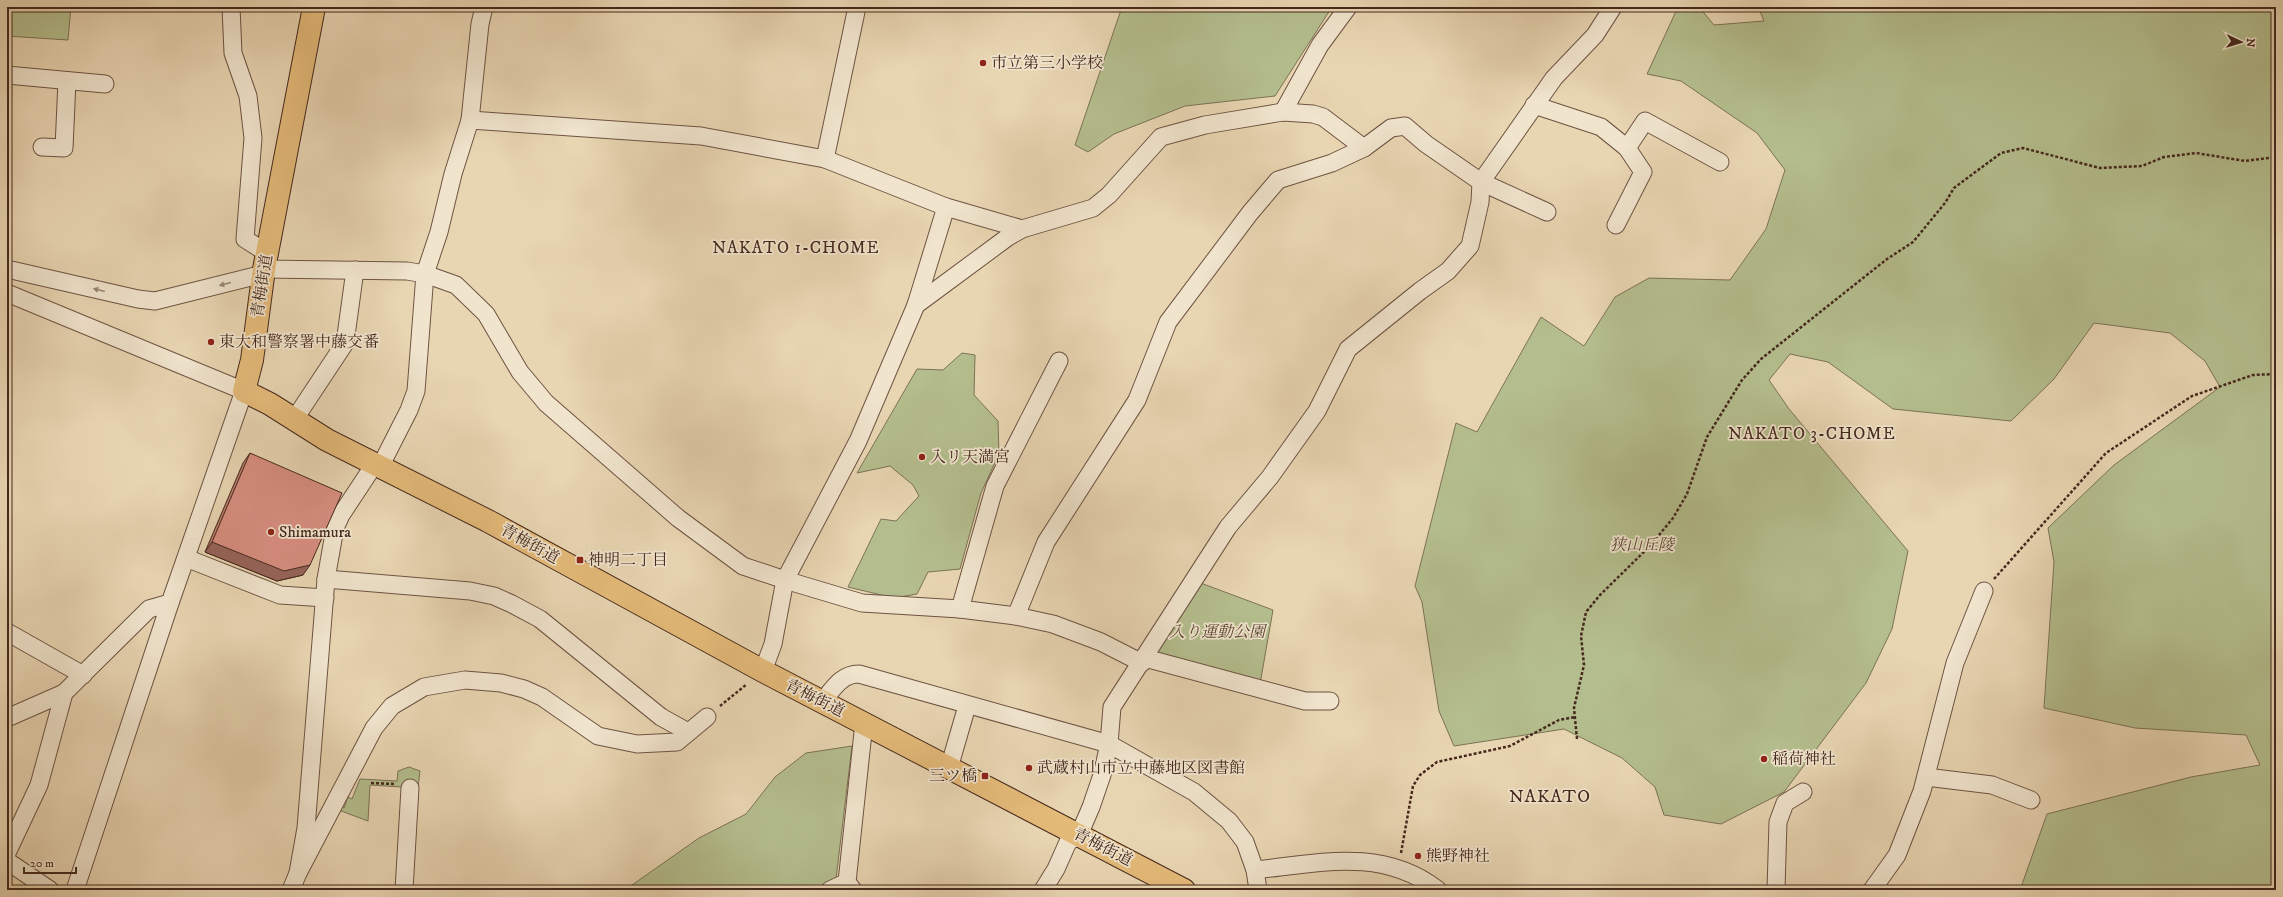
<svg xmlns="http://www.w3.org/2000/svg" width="2283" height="897" viewBox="0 0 2283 897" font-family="'IM FELL DW Pica','Noto Serif JP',serif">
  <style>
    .green { fill: #b4bd8d; stroke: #7c7255 }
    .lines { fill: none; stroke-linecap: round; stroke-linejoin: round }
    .minor-casing { stroke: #6e5342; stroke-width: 19 }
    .major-casing { stroke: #45281d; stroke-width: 24 }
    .path { stroke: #45281d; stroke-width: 2.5; stroke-dasharray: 3 2; stroke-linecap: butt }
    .minor { stroke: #f0e4cd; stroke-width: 17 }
    .major { stroke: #e4ba79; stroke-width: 22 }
    .wall { fill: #b9796d; stroke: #45281d }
    .shaded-wall { fill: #966359; stroke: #45281d }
    .building { fill: #d78d7f; stroke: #45281d }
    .oneway { fill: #9a8675 }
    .poi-dot { fill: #8f2418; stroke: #f0e4cd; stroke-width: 1.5 }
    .labels { text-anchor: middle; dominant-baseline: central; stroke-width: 3.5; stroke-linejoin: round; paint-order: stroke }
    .poi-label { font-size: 16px; fill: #45281d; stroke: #f0e4cd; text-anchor: start }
    .street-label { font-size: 16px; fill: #45281d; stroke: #f0e4cd }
    .park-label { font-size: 16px; font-style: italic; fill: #5b4633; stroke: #f0e4cd }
    .neighbourhood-label { font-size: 17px; letter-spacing: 1px; fill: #45281d; stroke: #f0e4cd }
    .quarter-label { font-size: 18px; letter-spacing: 1px; fill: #45281d; stroke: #f0e4cd }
  </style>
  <rect width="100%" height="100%" fill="#e8d5b2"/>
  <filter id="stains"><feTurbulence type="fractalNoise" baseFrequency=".005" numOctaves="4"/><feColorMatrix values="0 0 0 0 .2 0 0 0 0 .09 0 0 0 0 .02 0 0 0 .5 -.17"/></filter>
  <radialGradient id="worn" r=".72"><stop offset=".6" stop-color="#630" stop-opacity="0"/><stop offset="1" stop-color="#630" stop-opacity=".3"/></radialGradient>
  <g class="green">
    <path d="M7,7H71L68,40L7,36Z"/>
    <path d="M1122,7H1332L1275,96L1185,106L1114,134L1088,152L1075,145Z"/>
    <path d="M1678,7H1699L1714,25L1764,21L1758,7H2276V890H2020L2047,814L2191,777L2260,765L2246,735L2135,728L2044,708L2054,562L2048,528L2114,465L2220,387L2205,361L2170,333L2094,323L2054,379L2011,421L1893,409L1828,362L1790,354L1769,380L1789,409L1908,551L1892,629L1866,683L1784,792L1721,824L1664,815L1655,787L1622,758L1564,729L1454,746L1439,711L1422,602L1415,586L1456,423L1477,432L1541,317L1584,346L1615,297L1649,278L1730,280L1766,229L1785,170L1757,133L1681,81L1647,74Z"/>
    <path d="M962,353L975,355L974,395L998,421L999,454L981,493L960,569L928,572L917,594L894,598L848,587L881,519L896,521L919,496L913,485L890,466L857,473L917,369L943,370Z"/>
    <path d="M1198,582L1273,610L1260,684L1157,658L1156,650Z"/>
    <path d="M852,746L836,879L813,890H625L699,838L746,814L775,777L806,753Z"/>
    <path d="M409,767L420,771L418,788L370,785L368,821L336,809L338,805L344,808L348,797L352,799L360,779L397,781L398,771Z"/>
  </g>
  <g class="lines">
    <defs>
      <g id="minor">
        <path d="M231,7L233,53L248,96L253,138L245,239L267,253"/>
        <path d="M857,7L825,159L946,207L1022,229"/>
        <path d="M7,75L105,84"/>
        <path d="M1534,105L1601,127L1627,148L1643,172L1616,225"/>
        <path d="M1283,112L1320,45L1348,7"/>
        <path d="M470,120L701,136L825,159"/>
        <path d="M42,147L64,148L67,81"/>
        <path d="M1627,148L1645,121L1720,162"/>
        <path d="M7,269L138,299L155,301L263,274"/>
        <path d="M264,269L407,271L425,274L456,285L486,314L520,372L546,403L678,518L743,566L785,580L862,603L960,609L1016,616L1053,624L1101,642L1142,663"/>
        <path d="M7,293L244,391L170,603L75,890"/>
        <path d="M916,305L1008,237L1022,229L1093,208L1109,195L1161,137L1205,125L1283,112L1313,114L1323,117L1364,148"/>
        <path d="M294,420L345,343L355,270"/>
        <path d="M380,467L409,410L416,391L425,274L439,232L453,174L470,120L480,24L484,7"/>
        <path d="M186,558L280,595L325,598"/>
        <path d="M326,579L470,591L494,596L512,604L540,619L661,717L688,732"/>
        <path d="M960,609L995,486L1059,361"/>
        <path d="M1016,616L1046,542L1137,400L1168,322L1250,213L1278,180L1332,163L1364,148L1391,128L1405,126L1426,144L1481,182L1547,212"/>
        <path d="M7,632L83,675"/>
        <path d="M1145,658L1305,701H1330"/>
        <path d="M763,671L773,644L785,580L858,441L916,305L946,207"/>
        <path d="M822,702C833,689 841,674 859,674L1109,744L1194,792L1229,821L1245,842L1255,870L1258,890"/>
        <path d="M7,718L64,693L149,609L170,603"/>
        <path d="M949,768L967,706"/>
        <path d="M1926,777L1992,785L2031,800"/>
        <path d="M7,853L39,785L64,693"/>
        <path d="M7,861L50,890"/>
        <path d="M1255,870C1320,863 1382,847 1438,890"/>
        <path d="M298,873L374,728L392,706L424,687L465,680L501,683L524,689L542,697L598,736L637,744L677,742L707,717"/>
        <path d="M291,890L298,873L306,828L326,579L335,528L341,515L374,465"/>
        <path d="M404,890L410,788"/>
        <path d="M830,890L847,882"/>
        <path d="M853,890L847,882L864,723"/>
        <path d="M1043,890L1056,869L1068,842L1079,835L1091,807L1102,775L1109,744L1112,707L1228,527L1270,477L1317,411L1348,349L1420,291L1448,271L1470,246L1480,202L1481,182L1554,78L1595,35L1613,7"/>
        <path d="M1776,890L1778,822L1785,803L1803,792"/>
        <path d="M1872,890L1897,855L1922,791L1955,663L1984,591"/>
      </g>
      <path id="major" d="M314,7L264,269L252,360L244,391L270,404L327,440L488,521L763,671L1184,890"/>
    </defs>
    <use href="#minor" class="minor-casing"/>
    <use href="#major" class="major-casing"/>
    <g class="path">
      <path d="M1994,579L2106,453L2192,396L2253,375L2276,374"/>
      <path d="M720,706L747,684"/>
      <path d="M1577,739L1574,708L1584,665L1581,636L1586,612L1600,595L1650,546L1673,518L1687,494L1707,437L1742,380L1761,359L1887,259L1913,242L1945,203L1954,188L2001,153L2023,148L2100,168L2142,166L2164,157L2196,153L2245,161L2276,157"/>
      <path d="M371,783L394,784"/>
      <path d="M1401,853L1413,786L1420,775L1437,762L1510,746L1559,720L1575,717"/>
    </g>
    <use href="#minor" class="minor"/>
    <use href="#major" class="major"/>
  </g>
  <path class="wall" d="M250,453L303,575L277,581L205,552L243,463Z"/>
  <path class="shaded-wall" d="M212,542L310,565L303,575L277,581L205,552Z"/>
  <path class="building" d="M250,453L342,493L310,565L284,571L212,542Z"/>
  <defs><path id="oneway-solid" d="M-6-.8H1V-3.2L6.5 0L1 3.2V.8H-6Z"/></defs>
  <g class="oneway">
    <use href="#oneway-solid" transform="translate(225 284) rotate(165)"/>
    <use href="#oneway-solid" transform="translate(99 290) rotate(-166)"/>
  </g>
  <g class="poi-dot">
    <circle cx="983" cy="63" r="4"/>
    <circle cx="211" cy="342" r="4"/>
    <circle cx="922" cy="457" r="4"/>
    <circle cx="271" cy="532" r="4"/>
    <rect x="576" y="556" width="8" height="8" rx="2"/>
    <circle cx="1764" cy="759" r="4"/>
    <circle cx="1029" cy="768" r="4"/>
    <rect x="981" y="772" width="8" height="8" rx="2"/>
    <circle cx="1418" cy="856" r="4"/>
  </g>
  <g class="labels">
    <g class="poi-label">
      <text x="991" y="63">市立第三小学校</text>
      <text x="219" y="342">東大和警察署中藤交番</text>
      <text x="930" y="457">入リ天満宮</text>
      <text x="279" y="532">Shimamura</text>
      <text x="588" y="560">神明二丁目</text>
      <text x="1772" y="759">稲荷神社</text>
      <text x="1037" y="768">武蔵村山市立中藤地区図書館</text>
      <text x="977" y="776" text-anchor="end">三ツ橋</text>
      <text x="1426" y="856">熊野神社</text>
    </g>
    <g class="street-label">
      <text transform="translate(262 286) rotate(-81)">青梅街道</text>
      <text transform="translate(530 544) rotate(29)">青梅街道</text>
      <text transform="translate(815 698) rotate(27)">青梅街道</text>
      <text transform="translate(1103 847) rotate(27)">青梅街道</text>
    </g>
    <g class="park-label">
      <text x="1642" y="545">狭山丘陵</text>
      <text x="1217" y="632">入り運動公園</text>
    </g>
    <g class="neighbourhood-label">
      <text x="796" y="248">NAKATO 1-CHOME</text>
      <text x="1812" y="434">NAKATO 3-CHOME</text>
    </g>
    <g class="quarter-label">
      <text x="1550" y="797">NAKATO</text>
    </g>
  </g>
  <rect width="2283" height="897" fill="none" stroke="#e8d5b2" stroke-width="24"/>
  <rect x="8" y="8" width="2267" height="881" fill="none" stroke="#45281d" stroke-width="2"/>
  <rect x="12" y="12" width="2259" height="873" fill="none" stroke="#45281d"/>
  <g transform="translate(2241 42) rotate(94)" stroke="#f0e4cd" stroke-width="3" paint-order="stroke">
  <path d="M0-3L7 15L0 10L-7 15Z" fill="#45281d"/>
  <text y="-6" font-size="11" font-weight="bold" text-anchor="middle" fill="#45281d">N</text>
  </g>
  <path d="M24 867v6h52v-6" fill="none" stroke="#45281d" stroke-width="2"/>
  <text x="30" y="867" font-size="12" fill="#45281d" stroke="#f0e4cd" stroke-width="3" paint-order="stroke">20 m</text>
  <rect width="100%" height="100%" filter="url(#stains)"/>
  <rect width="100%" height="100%" fill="url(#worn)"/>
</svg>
